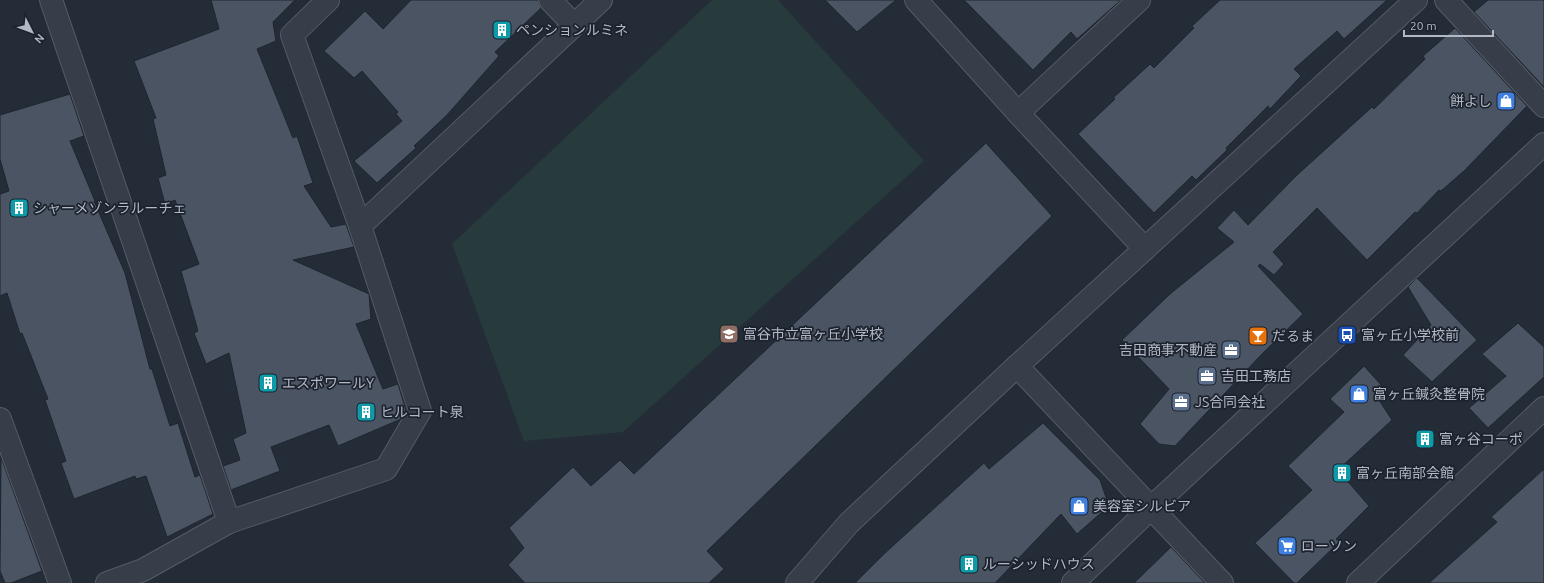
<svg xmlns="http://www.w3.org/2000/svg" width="1544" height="583" viewBox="0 0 1544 583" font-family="Ubuntu,'Noto Sans JP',sans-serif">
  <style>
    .green { fill: #283b3c }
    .building { fill: #4a5462; stroke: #1e2530 }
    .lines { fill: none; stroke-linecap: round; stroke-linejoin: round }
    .minor-casing { stroke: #555c67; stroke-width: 24 }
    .tertiary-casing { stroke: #555c67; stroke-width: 24 }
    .minor { stroke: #373e49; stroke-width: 22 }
    .tertiary { stroke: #373e49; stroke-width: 22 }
    .labels { text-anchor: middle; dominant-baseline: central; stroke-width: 3.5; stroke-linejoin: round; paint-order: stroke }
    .poi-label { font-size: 14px; fill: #b2b9c5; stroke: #1c232e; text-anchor: start }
  </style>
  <rect width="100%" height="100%" fill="#242c38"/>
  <path class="green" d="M712,0H778L924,161L623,432L524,441L452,244Z"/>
  <g class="building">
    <path d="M211,0H295L273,22L276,41L257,49L293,138L297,136L313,183L304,186L331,227L346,224L354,247L293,260L369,294L371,319L356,324L383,389L398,384L406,410L401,419L338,446L329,425L271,447L280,471L231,490L223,466L240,460L233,439L246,433L229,353L206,364L194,333L198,331L181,271L199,264L175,200L165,204L158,178L166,175L153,119L156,118L134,61L219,29Z"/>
    <path d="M411,0H538L541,8L495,52L499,56L447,115L414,146L416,148L377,183L354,161L402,121L396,114L398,112L362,71L354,78L324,51L365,11L383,29Z"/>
    <path d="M825,0H896L857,32Z"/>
    <path d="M964,0H1121L1077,39L1071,32L1033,70Z"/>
    <path d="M1220,0H1387L1344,39L1337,31L1294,69L1301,76L1270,109L1268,106L1226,148L1227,150L1196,180L1192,176L1154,213L1078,134L1115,99L1113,98L1150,64L1154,68L1194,28L1192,26Z"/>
    <path d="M1488,0H1544V87L1474,12Z"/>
    <path d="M1455,28L1527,106L1465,170L1441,191L1439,190L1417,213L1415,212L1367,260L1317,208L1273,252L1284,264L1274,275L1260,264L1258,266L1303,314L1261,355L1175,446L1159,444L1140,424L1169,389L1122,340L1170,294L1234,242L1217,228L1234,210L1248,225L1296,176L1372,107L1374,109L1425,59L1423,56Z"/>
    <path d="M70,94L84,136L70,141L95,201H94L125,273L150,369H152L170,426L178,423L195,477L200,475L213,514L167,537L146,476L136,479L135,476L74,499L61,463L66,461L45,400L48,399L22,333L20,334L7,293L0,296V194L9,191L0,159V115Z"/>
    <path d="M986,143L1052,216L707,551L724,569L709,583H525L508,565L524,548L509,528L573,467L591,486L620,460L634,474Z"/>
    <path d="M1417,278L1477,340L1432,382L1403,355L1431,325L1408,287Z"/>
    <path d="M1518,323L1544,347V377L1488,428L1469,408L1506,376L1482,354Z"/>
    <path d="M1364,366L1383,387L1375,394L1392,420L1338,470L1369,506L1336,539L1339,542L1297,583H1294L1255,543L1312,490L1288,466L1344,412L1330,399Z"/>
    <path d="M1043,423L1100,480L1109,506L1077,534L1061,514L995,583H855L885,553L984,463L989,469Z"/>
    <path d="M1,457L42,571L11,583H5L0,571Z"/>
    <path d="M1544,469V583H1429L1497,522L1491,517Z"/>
    <path d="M1171,547L1205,583H1134Z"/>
  </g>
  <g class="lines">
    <defs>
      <g id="minor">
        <path d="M51,0L229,522"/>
        <path d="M328,0L292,35L360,226"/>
        <path d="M916,0L1018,113L1145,249"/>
        <path d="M1446,0L1544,106"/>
        <path d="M1018,113L1139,0"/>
        <path d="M0,419L60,583"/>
        <path d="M107,583L143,570L229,522L386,469L420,411L360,226L601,0"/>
        <path d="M797,583L849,523L1017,366L1416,0"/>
        <path d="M1358,583L1544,408"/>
      </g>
      <g id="tertiary">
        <path d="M550,0L574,25"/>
        <path d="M1017,366L1222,583"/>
        <path d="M1073,583L1152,507L1544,144"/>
      </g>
    </defs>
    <use href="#minor" class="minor-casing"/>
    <use href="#tertiary" class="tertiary-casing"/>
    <use href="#minor" class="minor"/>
    <use href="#tertiary" class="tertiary"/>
  </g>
  <defs>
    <symbol id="building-square" viewBox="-11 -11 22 22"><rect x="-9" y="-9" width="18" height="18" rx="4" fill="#0f9aa8" stroke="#1c232e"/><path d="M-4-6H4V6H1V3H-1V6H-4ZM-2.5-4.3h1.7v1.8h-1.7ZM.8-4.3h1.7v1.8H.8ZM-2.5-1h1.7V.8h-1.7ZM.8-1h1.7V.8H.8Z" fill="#fff"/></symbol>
    <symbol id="shop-square" viewBox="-11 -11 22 22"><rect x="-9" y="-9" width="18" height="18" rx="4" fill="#3f7fe0" stroke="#1c232e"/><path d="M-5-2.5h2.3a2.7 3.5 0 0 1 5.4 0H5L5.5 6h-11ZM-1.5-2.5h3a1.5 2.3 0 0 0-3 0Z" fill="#fff"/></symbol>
    <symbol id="school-square" viewBox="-11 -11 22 22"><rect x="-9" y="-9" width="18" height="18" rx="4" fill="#8d6e63" stroke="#1c232e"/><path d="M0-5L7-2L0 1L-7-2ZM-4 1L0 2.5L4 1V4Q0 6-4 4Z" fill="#fff"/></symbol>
    <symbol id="bus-square" viewBox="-11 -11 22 22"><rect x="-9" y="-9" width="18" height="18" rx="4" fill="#1a4fb4" stroke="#1c232e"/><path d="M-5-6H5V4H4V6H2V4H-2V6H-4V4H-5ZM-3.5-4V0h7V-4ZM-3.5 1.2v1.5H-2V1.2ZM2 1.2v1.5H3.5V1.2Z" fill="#fff"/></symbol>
    <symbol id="bar-square" viewBox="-11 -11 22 22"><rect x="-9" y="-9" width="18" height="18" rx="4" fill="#e8710a" stroke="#1c232e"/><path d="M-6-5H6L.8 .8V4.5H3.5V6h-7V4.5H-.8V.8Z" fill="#fff"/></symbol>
    <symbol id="office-square" viewBox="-11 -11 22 22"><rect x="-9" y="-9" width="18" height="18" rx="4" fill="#5c6f8a" stroke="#1c232e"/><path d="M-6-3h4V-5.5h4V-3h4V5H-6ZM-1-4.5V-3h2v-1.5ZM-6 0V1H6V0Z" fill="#fff"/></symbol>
    <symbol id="supermarket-square" viewBox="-11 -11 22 22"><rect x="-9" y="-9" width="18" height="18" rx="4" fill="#3f7fe0" stroke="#1c232e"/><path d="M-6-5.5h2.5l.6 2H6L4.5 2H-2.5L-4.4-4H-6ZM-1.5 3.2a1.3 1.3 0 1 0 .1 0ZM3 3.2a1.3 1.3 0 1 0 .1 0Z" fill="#fff"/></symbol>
  </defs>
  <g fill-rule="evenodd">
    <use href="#building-square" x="491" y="19" width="22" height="22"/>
    <use href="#shop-square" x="1495" y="90" width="22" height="22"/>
    <use href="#building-square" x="8" y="197" width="22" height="22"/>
    <use href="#school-square" x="718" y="323" width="22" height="22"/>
    <use href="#bus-square" x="1336" y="324" width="22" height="22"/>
    <use href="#bar-square" x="1247" y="325" width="22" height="22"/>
    <use href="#office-square" x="1220" y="339" width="22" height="22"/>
    <use href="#office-square" x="1196" y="365" width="22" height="22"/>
    <use href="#building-square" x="257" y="372" width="22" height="22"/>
    <use href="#shop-square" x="1348" y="383" width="22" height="22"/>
    <use href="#office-square" x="1170" y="391" width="22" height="22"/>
    <use href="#building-square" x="355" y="401" width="22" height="22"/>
    <use href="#building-square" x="1414" y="428" width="22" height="22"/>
    <use href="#building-square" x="1331" y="462" width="22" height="22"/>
    <use href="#shop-square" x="1068" y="495" width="22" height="22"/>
    <use href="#supermarket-square" x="1276" y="535" width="22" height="22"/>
    <use href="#building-square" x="958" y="553" width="22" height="22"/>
  </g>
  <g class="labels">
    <g class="poi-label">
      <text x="516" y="30">ペンションルミネ</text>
      <text x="1492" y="101" text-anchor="end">餅よし</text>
      <text x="33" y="208">シャーメゾンラルーチェ</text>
      <text x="743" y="334">富谷市立富ヶ丘小学校</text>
      <text x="1361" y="335">富ヶ丘小学校前</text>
      <text x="1272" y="336">だるま</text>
      <text x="1217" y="350" text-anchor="end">吉田商事不動産</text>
      <text x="1221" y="376">吉田工務店</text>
      <text x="282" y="383">エスポワールY</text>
      <text x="1373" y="394">富ヶ丘鍼灸整骨院</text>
      <text x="1195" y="402">JS合同会社</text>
      <text x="380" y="412">ヒルコート泉</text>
      <text x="1439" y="439">富ヶ谷コーポ</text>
      <text x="1356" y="473">富ヶ丘南部会館</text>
      <text x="1093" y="506">美容室シルビア</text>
      <text x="1301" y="546">ローソン</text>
      <text x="983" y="564">ルーシッドハウス</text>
    </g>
  </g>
  <g transform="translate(32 32) rotate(132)" stroke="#1c232e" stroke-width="3" paint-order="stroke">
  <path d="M0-3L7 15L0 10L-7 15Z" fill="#b2b9c5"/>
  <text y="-6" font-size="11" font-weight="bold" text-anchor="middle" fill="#b2b9c5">N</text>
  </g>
  <path d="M1404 30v6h89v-6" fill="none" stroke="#b2b9c5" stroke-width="2"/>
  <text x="1410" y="30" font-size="12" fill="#b2b9c5" stroke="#1c232e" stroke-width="3" paint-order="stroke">20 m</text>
</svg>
